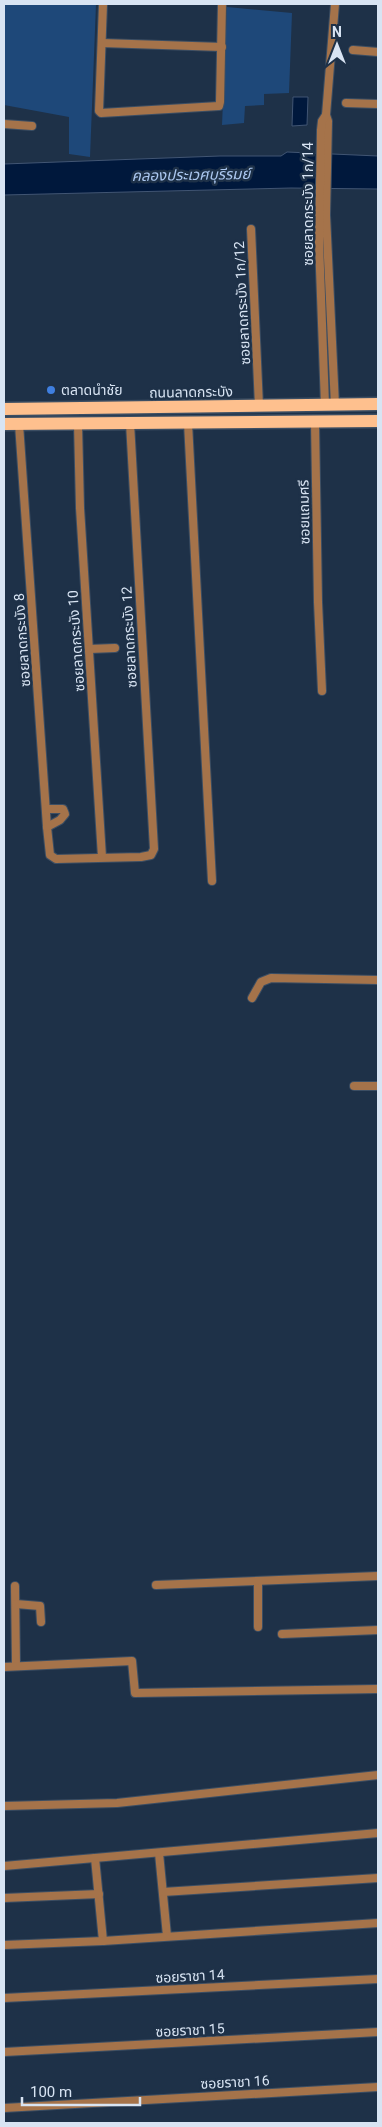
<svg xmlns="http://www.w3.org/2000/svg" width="382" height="2127" viewBox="0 0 382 2127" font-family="Roboto,'Noto Sans Thai',sans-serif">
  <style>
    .green { fill: #1e4879 }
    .water { fill: #00183c; stroke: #415573 }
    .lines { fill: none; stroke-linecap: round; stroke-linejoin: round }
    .street-casing { stroke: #3c4e63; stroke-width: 10 }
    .primary-casing { stroke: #3c4e63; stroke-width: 15 }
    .street { stroke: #a5734a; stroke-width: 8 }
    .primary { stroke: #fec08e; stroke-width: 12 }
    .shop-dot { fill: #3f7fe0; stroke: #1e3148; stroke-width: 2 }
    .labels { text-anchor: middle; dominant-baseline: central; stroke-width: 5; stroke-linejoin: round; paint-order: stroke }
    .street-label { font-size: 14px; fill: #d8e4f3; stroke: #1e3148 }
    .poi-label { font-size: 14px; fill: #d8e4f3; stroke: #1e3148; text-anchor: start }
    .water-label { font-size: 15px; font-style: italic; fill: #acc8f0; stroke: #1e3148 }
  </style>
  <rect width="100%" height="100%" fill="#1e3148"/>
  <g class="green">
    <path d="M4,4H96L90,157L69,154V117L4,105Z"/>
    <path d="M227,7L292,13L289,93L264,94V105L245,106L244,123L222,125Z"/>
  </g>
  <g class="water">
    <path d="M293,97H308L307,125L292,126Z"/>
    <path d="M287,152L378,156V189L291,188L4,195V164L220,156H281Z"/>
  </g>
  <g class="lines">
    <defs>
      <g id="street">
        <path d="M103,4L99,111L101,113L219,106L220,102L222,4"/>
        <path d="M102,43L222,47"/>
        <path d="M353,50L378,52"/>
        <path d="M346,103L378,104"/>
        <path d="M326,115L328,121L326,215L335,405"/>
        <path d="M4,124L32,126"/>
        <path d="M251,229L259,406"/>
        <path d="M325,405L319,242L321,130L322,121L326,115L335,4"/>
        <path d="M315,422L318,602L322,691"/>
        <path d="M188,423L212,881"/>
        <path d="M19,424L47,827L50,855L56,859L141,857L151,855L154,849L130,423"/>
        <path d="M78,424L80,508L102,857"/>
        <path d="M89,649L115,648"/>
        <path d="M46,809H63L65,814L60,820L47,827"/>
        <path d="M252,998L261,982L271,978L378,980"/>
        <path d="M354,1086H378"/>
        <path d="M258,1581V1627"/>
        <path d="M156,1585L378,1576"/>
        <path d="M15,1586L16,1666"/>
        <path d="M16,1604L40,1606L41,1622"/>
        <path d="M282,1634L378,1630"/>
        <path d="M4,1667L132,1661L135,1693L378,1689"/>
        <path d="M4,1806L117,1803L378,1775"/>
        <path d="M159,1853L167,1936"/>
        <path d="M95,1858L103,1941"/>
        <path d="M4,1866L378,1833"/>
        <path d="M163,1892L378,1878"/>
        <path d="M4,1898L99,1894"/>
        <path d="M4,1945L103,1941L378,1923"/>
        <path d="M4,1998L378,1979"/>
        <path d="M4,2052L378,2032"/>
        <path d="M4,2108L378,2087"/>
      </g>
      <g id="primary">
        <path d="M4,409L378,404"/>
        <path d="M4,424L378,421"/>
      </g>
    </defs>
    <use href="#street" class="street-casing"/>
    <use href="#primary" class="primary-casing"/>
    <use href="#street" class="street"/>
    <use href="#primary" class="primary"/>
  </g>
  <circle class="shop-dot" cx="51" cy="390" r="5"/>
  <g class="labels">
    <g class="street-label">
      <text transform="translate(308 204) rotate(-90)">ซอยลาดกระบัง 1ก/14</text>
      <text transform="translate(242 303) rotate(-93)">ซอยลาดกระบัง 1ก/12</text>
      <text transform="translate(191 392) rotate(-1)">ถนนลาดกระบัง</text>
      <text transform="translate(304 512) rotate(-91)">ซอยแถมศรี</text>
      <text transform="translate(129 637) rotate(-93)">ซอยลาดกระบัง 12</text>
      <text transform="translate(22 640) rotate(-94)">ซอยลาดกระบัง 8</text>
      <text transform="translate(76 641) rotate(-94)">ซอยลาดกระบัง 10</text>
      <text transform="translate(190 1976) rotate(-3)">ซอยราชา 14</text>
      <text transform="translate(190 2030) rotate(-3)">ซอยราชา 15</text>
      <text transform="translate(235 2082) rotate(-3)">ซอยราชา 16</text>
    </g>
    <g class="poi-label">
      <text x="61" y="390">ตลาดนำชัย</text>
    </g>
    <g class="water-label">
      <text transform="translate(191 175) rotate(-1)">คลองประเวศบุรีรมย์</text>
    </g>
  </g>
  <rect width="382" height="2127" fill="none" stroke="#d8e4f3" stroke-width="10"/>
  <g transform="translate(337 45)" stroke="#1e3148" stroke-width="4" paint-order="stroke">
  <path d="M0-4L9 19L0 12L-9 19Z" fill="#d8e4f3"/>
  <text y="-8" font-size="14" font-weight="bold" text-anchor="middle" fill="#d8e4f3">N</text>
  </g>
  <path d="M22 2097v8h118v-8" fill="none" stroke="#d8e4f3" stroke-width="2.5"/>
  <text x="30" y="2097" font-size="15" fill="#d8e4f3" stroke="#1e3148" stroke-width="4" paint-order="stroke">100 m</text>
</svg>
